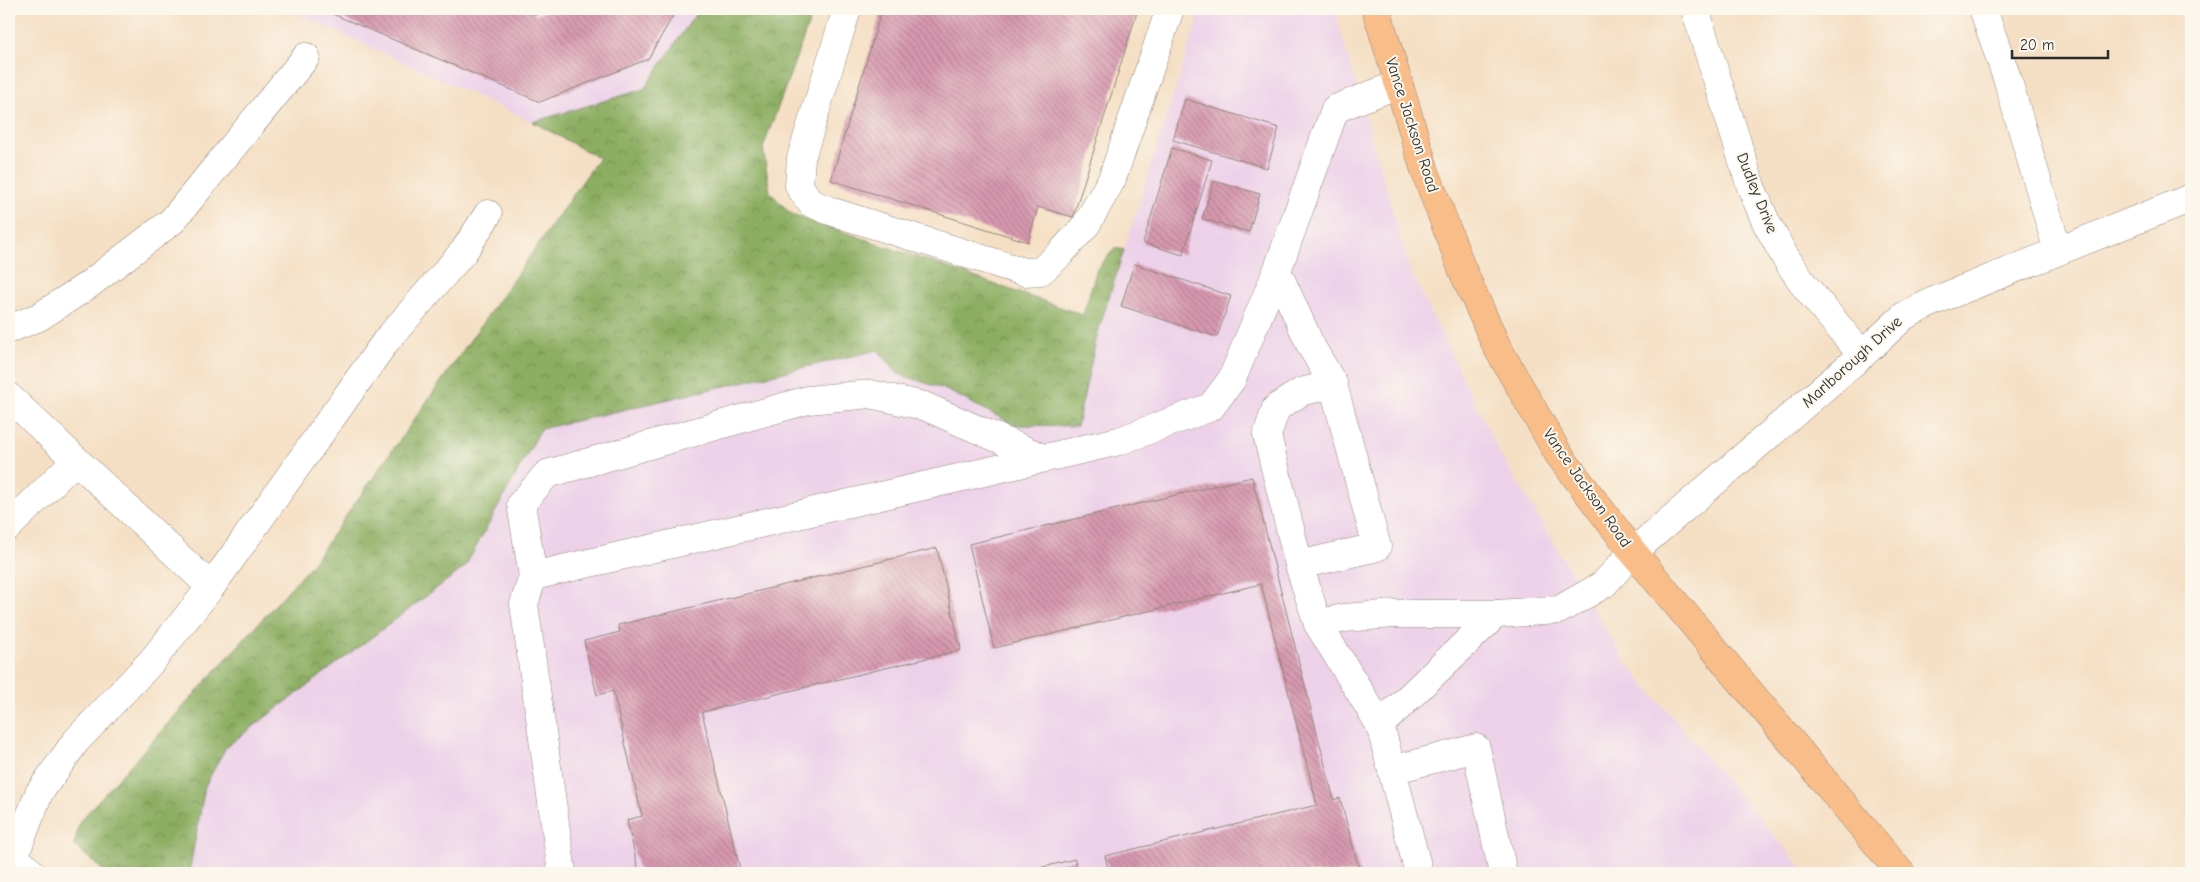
<svg xmlns="http://www.w3.org/2000/svg" width="2200" height="882" viewBox="0 0 2200 882" font-family="'Comic Neue',sans-serif">
  <style>
    .built { fill: #edd1e9 }
    .forest { fill: url(#forest-crowns); stroke: #5c6c46 }
    .building { fill: url(#building-back-hatch) }
    .lines { fill: none; stroke-linecap: round; stroke-linejoin: round }
    .minor-casing { stroke: #908578; stroke-width: 29 }
    .major-casing { stroke: #908578; stroke-width: 29 }
    .minor { stroke: #fff; stroke-width: 28 }
    .major { stroke: #f8bd89; stroke-width: 28 }
    .labels { text-anchor: middle; dominant-baseline: central; stroke-width: 4; stroke-linejoin: round; paint-order: stroke }
    .street-label { font-size: 16px; fill: #2b2b2b; stroke: #fbf7ec }
  </style>
  <defs>
    <pattern id="forest-crowns" width="20" height="18" patternUnits="userSpaceOnUse" patternTransform="scale(1.25)"><rect width="20" height="18" fill="#8cae62"/><path d="M2 6a3 3 0 1 1 6 0M12 15a3 3 0 1 1 6 0" fill="none" stroke="#738e51"/></pattern>
    <pattern id="building-back-hatch" width="6" height="6" patternUnits="userSpaceOnUse" patternTransform="scale(1.25)"><rect width="6" height="6" fill="#d899b0"/><path d="M-1 5l2 2M0 0l6 6M5-1l2 2" fill="none" stroke="#af7d8f"/></pattern>
  </defs>
  <rect width="100%" height="100%" fill="#fbf7ec"/>
  <filter id="ink" filterUnits="userSpaceOnUse"><feTurbulence type="fractalNoise" baseFrequency=".02" numOctaves="2"/><feDisplacementMap in="SourceGraphic" scale="10" xChannelSelector="R" yChannelSelector="G"/><feConvolveMatrix kernelMatrix="1 2 1 2 8 2 1 2 1" color-interpolation-filters="sRGB"/></filter>
  <filter id="wash" filterUnits="userSpaceOnUse"><feTurbulence type="fractalNoise" baseFrequency=".0096" numOctaves="4" result="noise"/><feDisplacementMap in="SourceGraphic" scale="20" xChannelSelector="R" yChannelSelector="G"/><feGaussianBlur stdDeviation="1.12" result="paint"/><feColorMatrix in="noise" values="0 0 0 0 0 0 0 0 0 0 0 0 0 0 0 0 0 1.4 0 .05"/><feComposite in="paint" operator="in"/></filter>
  <g filter="url(#wash)">
    <rect width="100%" height="100%" fill="#f5dfc4"/>
    <g class="built">
      <path d="M287,9H699L644,89L533,122Z"/>
      <path d="M1201,9H1334L1409,268L1500,454L1626,663L1806,873H131L109,852L495,428L959,302L1087,353L1098,332Z"/>
    </g>
    <path class="forest" d="M699,9H814L763,148L770,192L790,213L1083,315L1097,269L1115,248L1124,250L1098,332L1077,426L1015,425L944,389L898,374L878,350L541,429L465,567L226,747L205,786L189,873H106L74,845L80,821L312,564L599,158L533,122L644,89Z"/>
    <g id="blocks">
      <g class="building">
        <path d="M321,9H532L535,15L549,9H677L648,59L540,102Z"/>
        <path d="M882,9H1138L1073,217L1038,207L1028,242L831,180Z"/>
        <path d="M1185,99L1279,128L1267,168L1173,140Z"/>
        <path d="M1172,148L1212,160L1183,255L1143,243Z"/>
        <path d="M1214,181L1260,194L1249,232L1202,219Z"/>
        <path d="M1134,264L1231,296L1217,337L1121,306Z"/>
        <path d="M1252,477L1334,800L1340,798L1360,873H1109L1105,856L1317,805L1261,584L994,648L969,544Z"/>
        <path d="M937,548L961,650L702,712L741,873H657V871L639,873L627,820L642,816L613,691L597,695L584,641L620,632L618,625Z"/>
        <path d="M1075,859L1078,873H1020Z"/>
      </g>
    </g>
  </g>
  <g filter="url(#ink)">
    <use href="#blocks" fill-opacity="0" stroke="#908578" stroke-width="1"/>
    <g class="lines">
      <defs>
        <g id="minor">
          <path d="M847,9L801,158L799,186L811,203L830,211L1024,272L1041,271L1060,254L1086,225L1112,179L1170,9"/>
          <path d="M1695,9L1751,187L1766,222L1784,255L1804,285L1862,355"/>
          <path d="M1983,9L2008,81L2058,251"/>
          <path d="M1277,271L1311,346L1333,384L1301,392L1276,408L1267,435L1299,565L1318,624L1344,618L1394,614H1496L1559,610L1604,584L1633,552L1862,355L1904,316L1934,301L2191,198"/>
          <path d="M9,329L39,317L87,286L172,221L306,57"/>
          <path d="M9,397L211,587L386,341L464,251L488,214"/>
          <path d="M9,526L76,460"/>
          <path d="M1299,565L1377,547L1333,384"/>
          <path d="M533,576L521,504L547,474L808,400L870,394L924,406L1043,458"/>
          <path d="M1318,624L1380,725L1419,873"/>
          <path d="M1380,725L1496,614"/>
          <path d="M1392,770L1476,748L1503,873"/>
          <path d="M14,857L32,873"/>
          <path d="M9,865L14,857L39,793L76,741L151,662L211,587"/>
          <path d="M562,873L524,604L533,576L1119,441L1211,407L1232,379L1277,271L1335,109L1399,84"/>
        </g>
        <path id="major" d="M1376,9L1425,171L1462,269L1497,347L1559,455L1633,552L1901,873"/>
      </defs>
      <use href="#minor" class="minor-casing"/>
      <use href="#major" class="major-casing"/>
      <use href="#minor" class="minor"/>
      <use href="#major" class="major"/>
    </g>
  </g>
  <g class="labels">
    <g class="street-label">
      <text transform="translate(1412 125) rotate(72)">Vance Jackson Road</text>
      <text transform="translate(1757 193) rotate(68)">Dudley Drive</text>
      <text transform="translate(1852 362) rotate(-42)">Marlborough Drive</text>
      <text transform="translate(1587 488) rotate(55)">Vance Jackson Road</text>
    </g>
  </g>
  <rect width="2200" height="882" fill="none" stroke="#fbf7ec" stroke-width="30"/>
  <path d="M2012 50v8h96v-8" fill="none" stroke="#2b2b2b" stroke-width="2.5"/>
  <text x="2020" y="50" font-size="15" fill="#2b2b2b" stroke="#fbf7ec" stroke-width="4" paint-order="stroke">20 m</text>
</svg>
